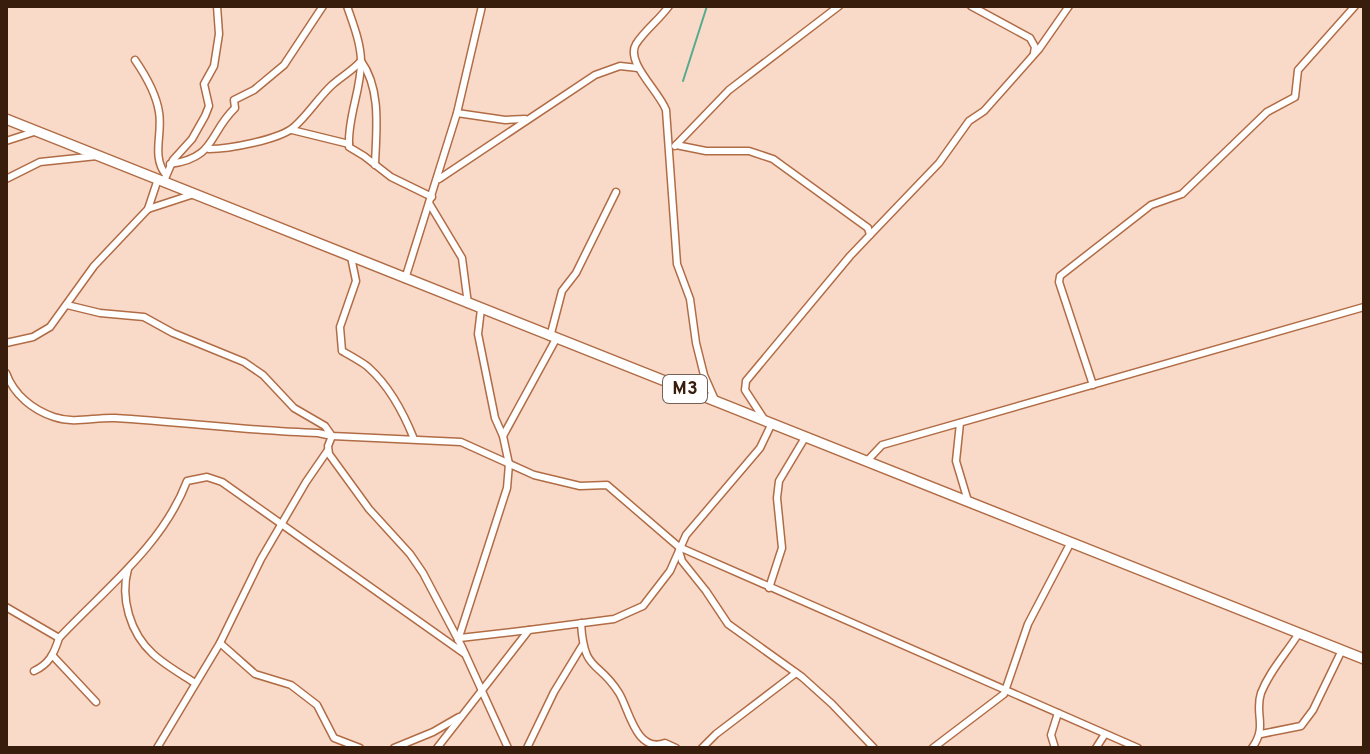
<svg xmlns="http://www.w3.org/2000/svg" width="1370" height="754" viewBox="0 0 1370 754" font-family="Overpass,sans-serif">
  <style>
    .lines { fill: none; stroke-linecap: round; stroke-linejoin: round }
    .stream { stroke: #56aa8e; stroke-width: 2 }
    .street-casing { stroke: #b16c45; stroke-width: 9 }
    .primary-casing { stroke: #b16c45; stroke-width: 12 }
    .street { stroke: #fff; stroke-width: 6 }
    .primary { stroke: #fff; stroke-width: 9 }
    .labels { text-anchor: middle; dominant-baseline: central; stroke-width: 6; stroke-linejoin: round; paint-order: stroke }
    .shield { fill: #fff; stroke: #746055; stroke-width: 2 }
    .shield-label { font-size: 18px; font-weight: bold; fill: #381c0c }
  </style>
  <rect width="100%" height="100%" fill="#f9dac9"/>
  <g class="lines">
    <path class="stream" d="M683,81L707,6"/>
    <defs>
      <g id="street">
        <path d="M347,6C353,24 361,43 361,62C361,90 348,116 349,144"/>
        <path d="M669,6C659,20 645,30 636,44C625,62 659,91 666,110L677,264L690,299L696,343L704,375L715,400"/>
        <path d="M971,6L1030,38L1035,47L1034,53"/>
        <path d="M135,60C146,76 156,93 159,112C163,134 151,156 166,175"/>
        <path d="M361,61C382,90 376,132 375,165"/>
        <path d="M457,113L505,120L525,119"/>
        <path d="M292,130L349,144V147L364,156L391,177L432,197"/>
        <path d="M6,141L37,131"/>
        <path d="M676,145L706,151H749L773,159L868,228L870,235L850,256L746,381L745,390L764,419"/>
        <path d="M675,146L729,90L839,6"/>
        <path d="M209,149C228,149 279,140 294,127C308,115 318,98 332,85C342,76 352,71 361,61"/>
        <path d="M170,164C216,158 208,134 235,108L234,100L254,90L284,65L323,6"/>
        <path d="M6,179L40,162L97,156"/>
        <path d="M439,179L595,75L620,66L638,68"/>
        <path d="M164,181L173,160L192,139L205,116L209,106L204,84L214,66L219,34L217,6"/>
        <path d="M429,203L462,258L468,304"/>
        <path d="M148,209L194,194"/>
        <path d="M870,235L939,163L969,121L984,111L1039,49L1069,6"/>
        <path d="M351,257L356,281L340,327L342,351C349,355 364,363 369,368C389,386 404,414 414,439"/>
        <path d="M405,279L457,113L482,6"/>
        <path d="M67,305L100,313L144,317L173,333L244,362L263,375L294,408L325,426L332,436"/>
        <path d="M550,337L562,291L576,273L616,192"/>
        <path d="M6,343L33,337L50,327L94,266L148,209L158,179"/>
        <path d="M6,373C14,395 33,410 54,417C75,424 94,417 115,418C183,422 250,431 318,433L332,436L461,442L534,475L580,486L607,485L679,547L1138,748"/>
        <path d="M1093,385L1059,282L1060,276L1151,205L1182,194L1267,112L1295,97L1298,70L1355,6"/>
        <path d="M960,423L956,461L968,501"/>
        <path d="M332,436L328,446L329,454L369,509L410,554L423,573L462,647L508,748"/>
        <path d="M503,436L556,339"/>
        <path d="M867,461L882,445L1364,307"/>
        <path d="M679,551L682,561L706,591L728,624L802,677L832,704L874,748"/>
        <path d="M128,569C120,598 130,633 153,654C165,665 181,674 195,683"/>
        <path d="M769,588L782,548L777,498L779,481L806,436"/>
        <path d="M6,607L59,638"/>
        <path d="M581,623C584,674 598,659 619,693C629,709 636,754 665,743L676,748"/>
        <path d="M460,638L529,630"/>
        <path d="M458,640L507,488L509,464L503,436L495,418L478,334L481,309"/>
        <path d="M220,643L255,674L291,685L317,705L334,738L360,748"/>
        <path d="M52,655L96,702"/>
        <path d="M34,671C49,664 54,654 59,638C105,589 163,545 187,481L207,477L222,482L465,654"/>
        <path d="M1261,734L1301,726L1313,710L1342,650"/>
        <path d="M157,748L220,643L261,559L306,482L328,450"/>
        <path d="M394,748L433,732L459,717"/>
        <path d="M437,748L529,630L614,619L643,606L670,571L686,535L760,448L772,423"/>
        <path d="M527,748L554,692L582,646"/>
        <path d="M702,748L716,734L796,673"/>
        <path d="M933,748L1004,694L1028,624L1071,542"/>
        <path d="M1055,748L1051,735L1058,713"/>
        <path d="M1096,748L1105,734"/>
        <path d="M1252,748C1268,726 1254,714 1261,693C1270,670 1286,654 1299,633"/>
      </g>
      <path id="primary" d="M6,119L1364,659"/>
    </defs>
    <use href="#street" class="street-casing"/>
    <use href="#primary" class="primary-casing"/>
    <use href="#street" class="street"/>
    <use href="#primary" class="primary"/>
  </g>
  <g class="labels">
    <rect class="shield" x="663" y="375" width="44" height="28" rx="6"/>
    <g class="shield-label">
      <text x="685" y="389">M3</text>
    </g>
  </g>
  <rect width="1370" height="754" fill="none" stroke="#381c0c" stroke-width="16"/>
</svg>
